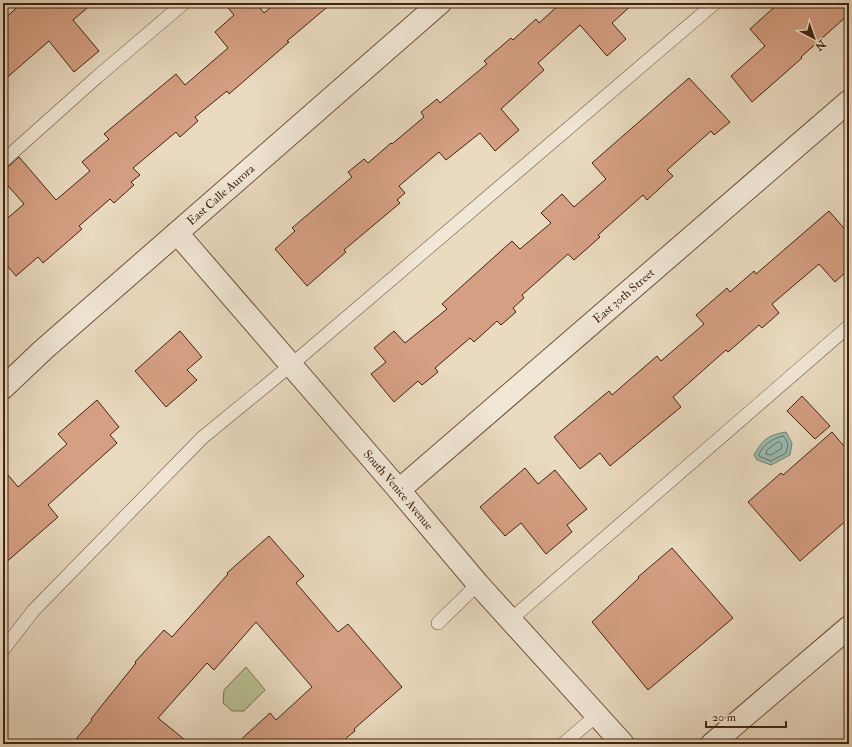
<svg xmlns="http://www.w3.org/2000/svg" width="852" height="747" viewBox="0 0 852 747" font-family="'IM FELL Double Pica',serif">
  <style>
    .green { fill: #b7bf92; stroke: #7e7150 }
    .water { fill: #97bbb2; stroke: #767e71 }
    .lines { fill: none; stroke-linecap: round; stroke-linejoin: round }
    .shore { stroke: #6e6f60; stroke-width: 1 }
    .building { fill: #d59f83; stroke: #44230f }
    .service-casing { stroke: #6d513b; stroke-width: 14 }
    .minor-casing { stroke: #6d513b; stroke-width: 24 }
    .tertiary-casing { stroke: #6d513b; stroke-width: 24 }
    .service { stroke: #f1e7d6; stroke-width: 13 }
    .minor { stroke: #f1e7d6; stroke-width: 22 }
    .tertiary { stroke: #f1e7d6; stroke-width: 22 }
    .labels { text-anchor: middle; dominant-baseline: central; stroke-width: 3; stroke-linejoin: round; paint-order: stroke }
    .street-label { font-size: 12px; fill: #44230f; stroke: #f1e7d6 }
  </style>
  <rect width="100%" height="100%" fill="#e9dac0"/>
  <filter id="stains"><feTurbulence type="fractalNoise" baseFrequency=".005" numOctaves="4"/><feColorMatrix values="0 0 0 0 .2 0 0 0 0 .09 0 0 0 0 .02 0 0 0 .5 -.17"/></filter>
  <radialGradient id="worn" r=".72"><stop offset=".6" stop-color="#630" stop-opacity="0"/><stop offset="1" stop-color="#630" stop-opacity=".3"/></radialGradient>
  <path class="green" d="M246,667L265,690L244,711H232L223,703L224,690Z"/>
  <path class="water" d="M786,432L792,443L790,455L771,465L757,460L754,455C763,439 768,435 786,432Z"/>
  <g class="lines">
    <g class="shore">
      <path d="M783,436L785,438L788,444L786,453L771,461L759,456V454C764,444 772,439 783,436Z"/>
      <path d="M780,442L782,444L781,449L771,455L766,454L767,450L776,443Z"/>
    </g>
  </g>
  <g class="building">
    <path d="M22,3H93L73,20L99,51L74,72L49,41L3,81V20Z"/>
    <path d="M224,3H256L264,13L276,3H332L287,41L289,42L229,94L227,91L195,117L198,121L180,137L176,132L133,168L140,175L131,182L134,185L114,203L110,199L79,226L82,229L43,263L38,257L16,276L3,261V222L24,204L3,180V169L8,167L19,157L56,200L90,171L82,162L109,139L104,134L176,74L185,85L228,48L215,32L234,15Z"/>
    <path d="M561,3H634L612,23L626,39L607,56L580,25L538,63L544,70L501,109L519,130L495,151L480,133L446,160L439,152L399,186L405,193L397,200L400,203L344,250L346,252L307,286L275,249L295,231L292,228L352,177L348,172L364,159L368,163L391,143L392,144L424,117L421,112L437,99L440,103L487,64L484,61L511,38L513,40L536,19L539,23Z"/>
    <path d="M779,3H849V14L801,57L802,58L752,102L731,76L765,46L750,29Z"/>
    <path d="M689,78L730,122L714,135L711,131L667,170L673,176L647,200L643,195L598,235L600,237L574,260L568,254L522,295L524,298L513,308L516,312L501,325L497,321L474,342L470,338L435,368L438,372L422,385L418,381L394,402L371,374L386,362L374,348L394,331L405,343L447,309L442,304L512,241L520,249L551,223L541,213L562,194L574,207L606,179L592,163Z"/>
    <path d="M829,211L849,234V269L835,282L819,264L772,304L779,313L762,328L759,325L728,352L726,350L673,397L681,407L610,466L600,453L580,469L554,437L609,391L612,395L657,356L661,361L704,324L696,315L727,288L730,292L754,271L756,274Z"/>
    <path d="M180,331L202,357L187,370L197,380L166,407L135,371Z"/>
    <path d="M802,396L830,426L815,439L787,411Z"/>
    <path d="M97,400L119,427L110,435L117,443L48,505L58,517L3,565V469L18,487L67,444L58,434Z"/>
    <path d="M832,432L849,452V518L800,561L748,502L781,473L783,475Z"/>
    <path d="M525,468L538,484L555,470L587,509L567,525L572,532L546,554L521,523L505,536L480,507Z"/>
    <path d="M269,536L304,576L296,583L338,632L348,624L402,687L354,729L355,731L339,744H236L270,713L276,720L312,687L256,622L214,670L207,663L158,718L190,744H72L92,720L91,719L136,663L135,662L164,630L172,637L228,574L227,573Z"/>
    <path d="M672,548L733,618L648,690L592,622L639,578L638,577Z"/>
  </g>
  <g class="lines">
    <defs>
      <g id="service">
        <path d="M3,161L97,77L184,3"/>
        <path d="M510,620L849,326"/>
        <path d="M438,623L478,584"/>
        <path d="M3,650L33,611L202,438L291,365L715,3"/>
        <path d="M563,744L597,715"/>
      </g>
      <g id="minor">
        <path id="s1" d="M177,233L399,490L478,584L623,744"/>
        <path id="s2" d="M3,388L43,350L440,3"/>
        <path id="s3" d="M399,490L849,101"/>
      </g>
      <path id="tertiary" d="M712,744L849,627"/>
    </defs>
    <use href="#service" class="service-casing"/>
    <use href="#minor" class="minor-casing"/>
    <use href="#tertiary" class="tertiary-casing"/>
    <use href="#service" class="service"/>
    <use href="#minor" class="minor"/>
    <use href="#tertiary" class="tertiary"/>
  </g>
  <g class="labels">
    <g class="street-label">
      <text stroke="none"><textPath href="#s2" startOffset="291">East Calle Aurora</textPath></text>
      <text stroke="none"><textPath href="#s3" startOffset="297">East 30th Street</textPath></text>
      <text stroke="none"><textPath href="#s1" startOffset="339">South Venice Avenue</textPath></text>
    </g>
  </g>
  <rect width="852" height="747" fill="none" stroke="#e9dac0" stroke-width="16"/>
  <rect x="4" y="4" width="844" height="739" fill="none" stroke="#44230f" stroke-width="2"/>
  <rect x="8" y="8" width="836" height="731" fill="none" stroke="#44230f"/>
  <g transform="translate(814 38) rotate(139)" stroke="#f1e7d6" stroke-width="3" paint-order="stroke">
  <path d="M0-3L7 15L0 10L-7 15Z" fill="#44230f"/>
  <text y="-6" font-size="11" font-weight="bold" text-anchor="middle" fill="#44230f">N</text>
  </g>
  <path d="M706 721v6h80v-6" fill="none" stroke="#44230f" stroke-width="2"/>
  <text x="712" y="721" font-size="12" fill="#44230f" stroke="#f1e7d6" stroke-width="3" paint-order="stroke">20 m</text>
  <rect width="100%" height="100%" filter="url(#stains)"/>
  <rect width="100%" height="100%" fill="url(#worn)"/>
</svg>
